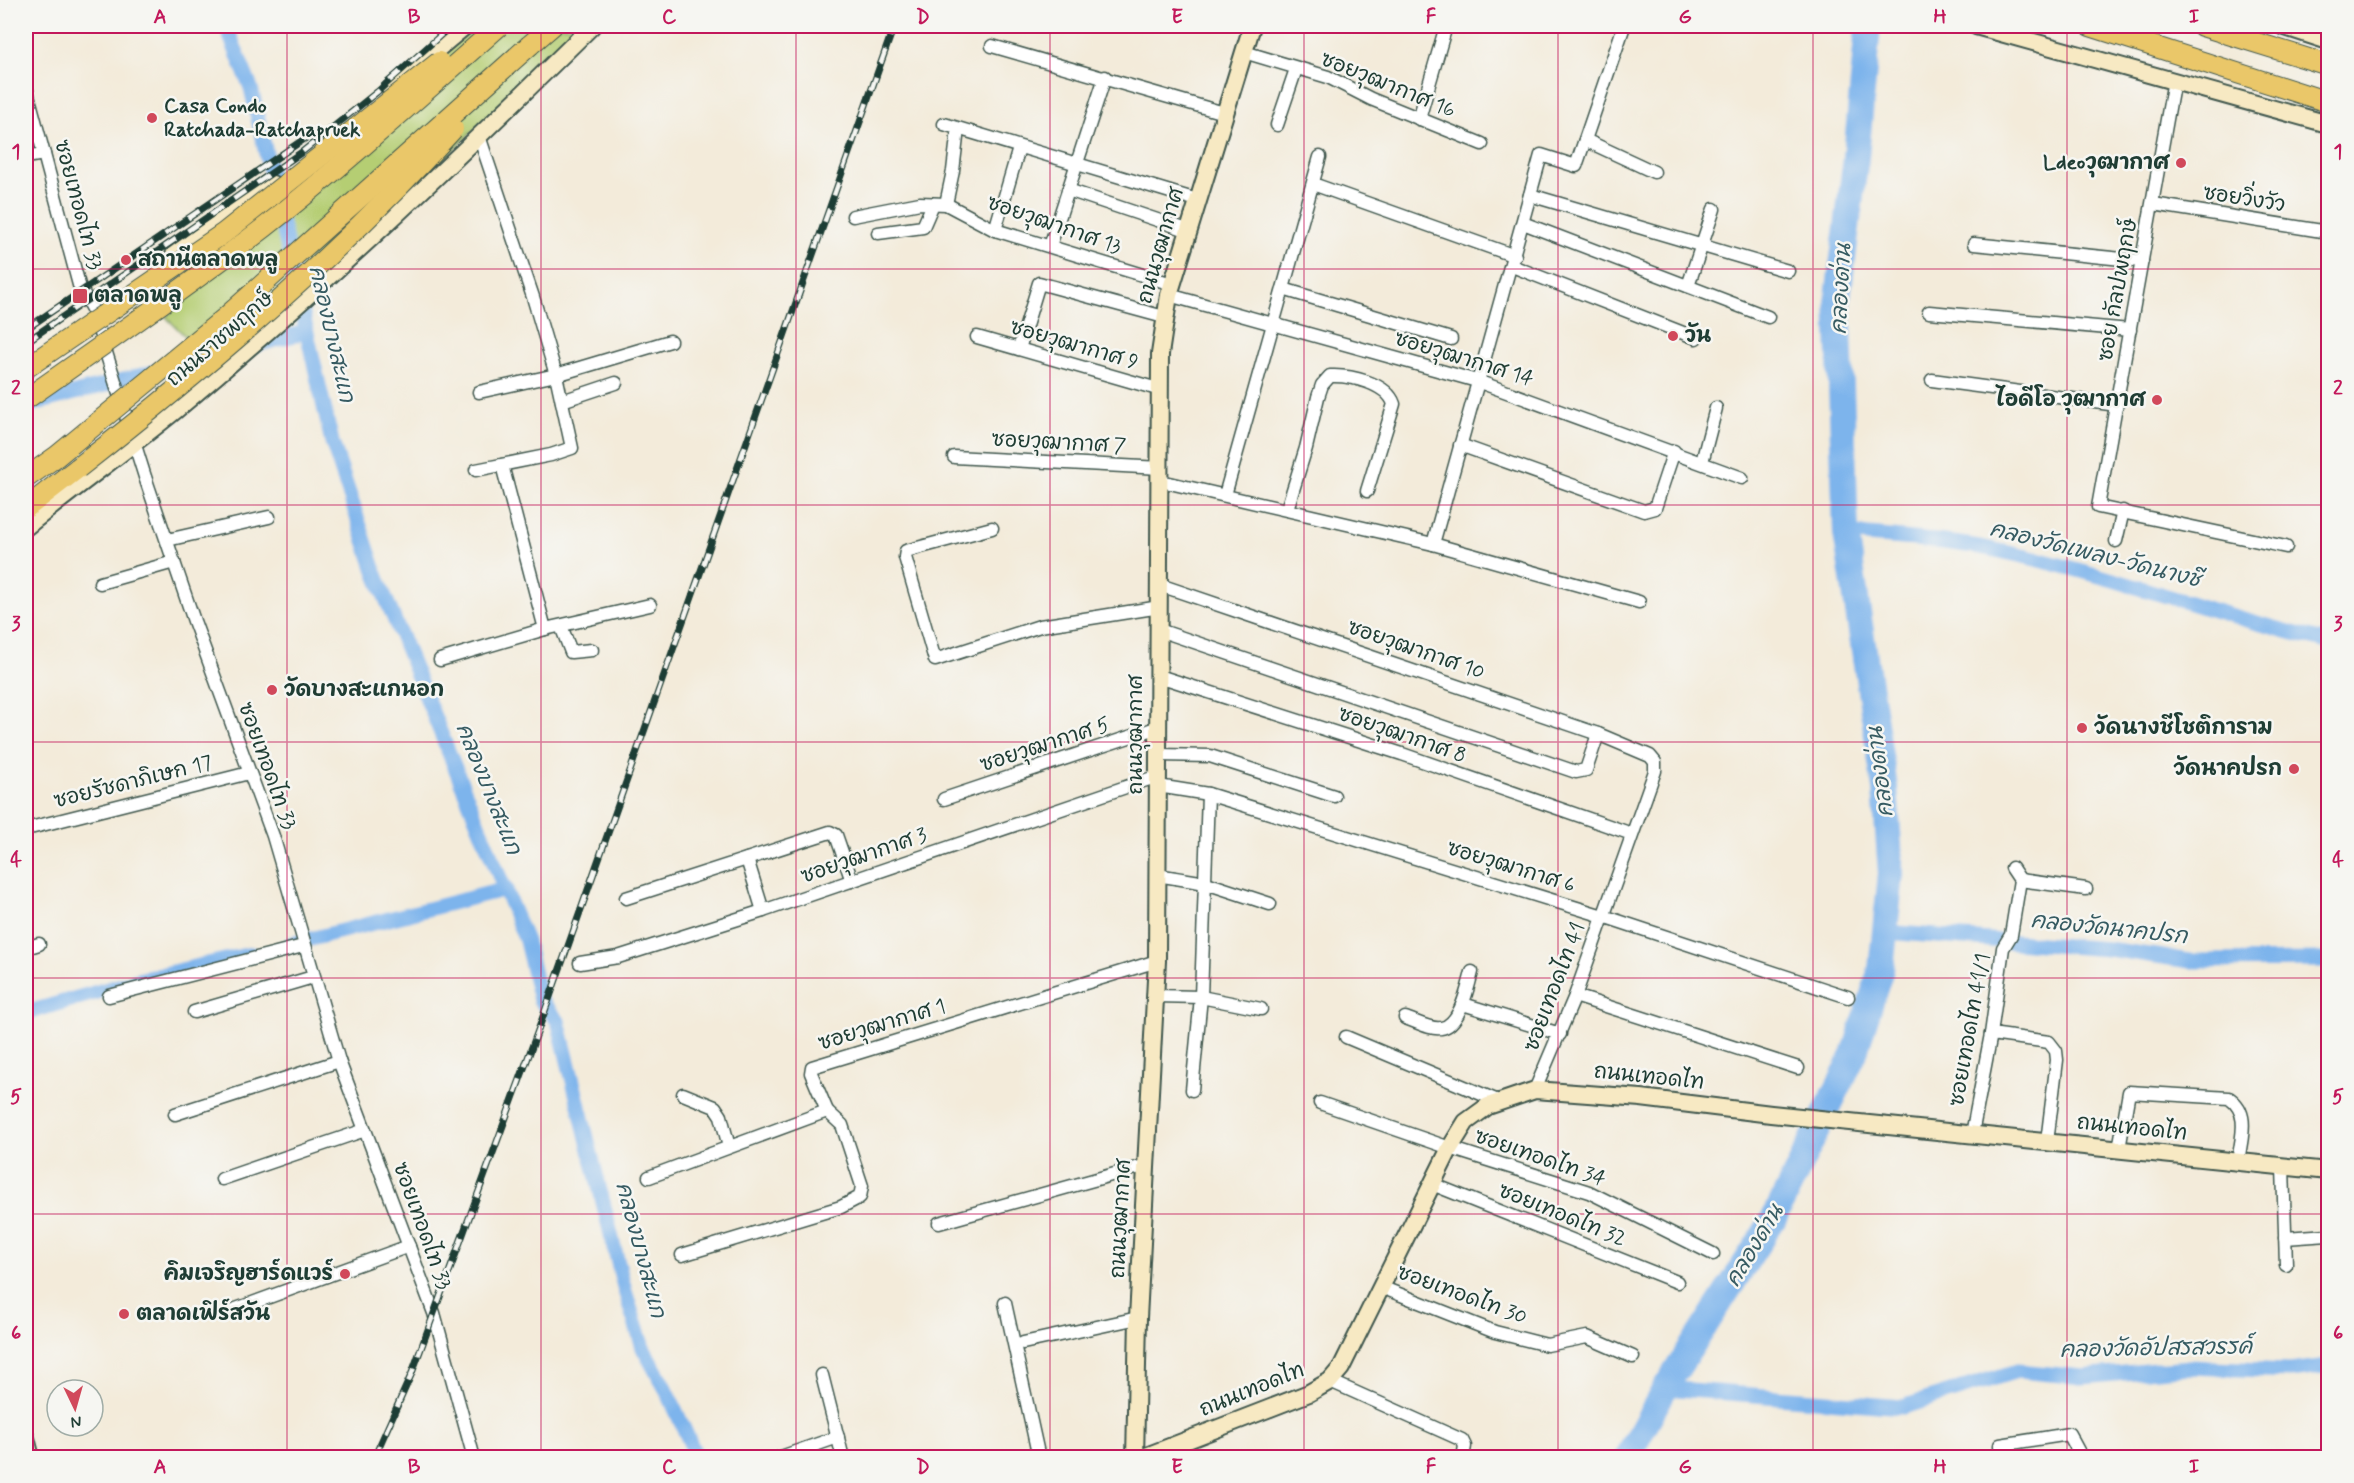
<svg xmlns="http://www.w3.org/2000/svg" width="2354" height="1483" viewBox="0 0 2354 1483" font-family="Mynerve,'Playpen Sans Thai',sans-serif">
  <style>
    .green { fill: #b5ce73; stroke: #6a8654; stroke-width: 1.5 }
    .lines { fill: none; stroke-linecap: round; stroke-linejoin: round }
    .canal { stroke: #7db4ec; stroke-width: 15 }
    .river { stroke: #7db4ec; stroke-width: 26 }
    .street-casing { stroke: #3f574d; stroke-width: 15 }
    .secondary-casing { stroke: #3f574d; stroke-width: 20 }
    .primary-casing { stroke: #3f574d; stroke-width: 22 }
    .street { stroke: #fff; stroke-width: 12 }
    .secondary { stroke: #f7e9c3; stroke-width: 16 }
    .primary { stroke: #eac769; stroke-width: 20 }
    .rail-casing { stroke: #1f3d34; stroke-width: 7 }
    .rail { stroke: #f6f6f2; stroke-width: 4.5; stroke-dasharray: 14; stroke-linecap: butt }
    .primary-bridge-casing { stroke: #3f574d; stroke-width: 22; stroke-linecap: butt }
    .primary-bridge { stroke: #eac769; stroke-width: 20 }
    .grid { fill: none; stroke: #c2185b; stroke-width: 1.5; stroke-opacity: 0.55 }
    .poi-dot { fill: #d1495b; stroke: #f6f6f2; stroke-width: 2 }
    .labels { text-anchor: middle; dominant-baseline: central; stroke-width: 5; stroke-linejoin: round; paint-order: stroke }
    .street-label { font-size: 21px; fill: #1f3d34; stroke: #f6f6f2 }
    .poi-label { font-size: 21px; font-weight: bold; fill: #1f3d34; stroke: #f6f6f2; text-anchor: start }
    .water-label { font-size: 22px; font-style: italic; fill: #365b62; stroke: #f6f6f2 }
    .neatline { fill: none; stroke: #c2185b; stroke-width: 2 }
    .grid-label { font-size: 20px; text-anchor: middle; font-weight: bold; fill: #c2185b }
  </style>
  <rect width="100%" height="100%" fill="#f6f6f2"/>
  <filter id="ink" filterUnits="userSpaceOnUse"><feTurbulence type="fractalNoise" baseFrequency=".0167" numOctaves="2"/><feDisplacementMap in="SourceGraphic" scale="12" xChannelSelector="R" yChannelSelector="G"/><feConvolveMatrix kernelMatrix="1 2 1 2 8 2 1 2 1" color-interpolation-filters="sRGB"/></filter>
  <filter id="wash" filterUnits="userSpaceOnUse"><feTurbulence type="fractalNoise" baseFrequency=".008" numOctaves="4" result="noise"/><feDisplacementMap in="SourceGraphic" scale="24" xChannelSelector="R" yChannelSelector="G"/><feGaussianBlur stdDeviation="1.35" result="paint"/><feColorMatrix in="noise" values="0 0 0 0 0 0 0 0 0 0 0 0 0 0 0 0 0 1.4 0 .05"/><feComposite in="paint" operator="in"/></filter>
  <g filter="url(#wash)">
    <rect width="100%" height="100%" fill="#f3ebda"/>
    <path class="green" d="M476,26H584L412,189L216,367L166,317L226,245L217,231Z"/>
    <g class="lines">
      <g class="canal">
        <path d="M226,26L251,88L332,442L377,577L526,941L540,1000L558,1021L625,1291L643,1348L667,1391L697,1458"/>
        <path d="M249,347L305,332"/>
        <path d="M26,406L214,356"/>
        <path d="M1846,533C1895,538 1947,540 1995,550C2108,573 2216,615 2328,642"/>
        <path d="M1885,932L2108,949L2190,961L2328,960"/>
        <path d="M291,944L506,889"/>
        <path d="M26,1013L142,979L251,954"/>
        <path d="M1665,1388L1903,1407L2017,1371L2083,1377L2189,1367L2290,1371L2328,1366"/>
      </g>
      <path class="river" d="M1627,1458L1665,1388L1773,1220L1854,1055L1881,969L1891,874L1885,788L1846,533L1838,297L1856,157L1868,26"/>
    </g>
  </g>
  <g filter="url(#ink)">
    <g class="lines">
      <defs>
        <g id="street">
          <path d="M440,26L446,41"/>
          <path d="M992,46L1224,113"/>
          <path d="M1244,52L1328,77L1371,99L1482,144"/>
          <path d="M2174,80L2098,507L2286,547"/>
          <path d="M26,87L79,285L93,311L145,477L194,621L273,836L339,1061L434,1313L474,1458"/>
          <path d="M1419,119L1446,26"/>
          <path d="M944,124L1197,200"/>
          <path d="M1277,125L1296,69"/>
          <path d="M1585,140L1654,172"/>
          <path d="M26,157L44,154"/>
          <path d="M1313,184L1515,256"/>
          <path d="M1068,190L1187,230"/>
          <path d="M1530,195L1788,271"/>
          <path d="M946,204L953,171L958,129"/>
          <path d="M2153,204L2328,232"/>
          <path d="M853,216L920,203L946,204L995,230L1172,284"/>
          <path d="M1523,223L1768,317"/>
          <path d="M995,230L1019,148"/>
          <path d="M878,233L923,227L933,204"/>
          <path d="M1974,244L2142,261"/>
          <path d="M1050,246L1105,77"/>
          <path d="M1512,266L1696,338"/>
          <path d="M1688,286L1714,209"/>
          <path d="M1283,289L1451,339"/>
          <path d="M1169,295L1477,381L1742,478"/>
          <path d="M1929,312L2130,330"/>
          <path d="M977,337L1161,390"/>
          <path d="M1019,349L1039,283L1164,317"/>
          <path d="M1932,380L2117,405"/>
          <path d="M479,392L556,375L670,341"/>
          <path d="M562,401L616,383"/>
          <path d="M1460,445L1644,511L1655,508L1674,451"/>
          <path d="M954,457L1161,468"/>
          <path d="M1702,462L1716,408"/>
          <path d="M502,465L545,629L650,605"/>
          <path d="M476,470L551,455L572,448L556,375L533,297L479,136"/>
          <path d="M1161,481L1433,544L1639,602"/>
          <path d="M1225,495L1320,157"/>
          <path d="M1287,509L1306,448L1318,397L1322,385L1330,376C1350,375 1387,383 1394,404L1367,491"/>
          <path d="M992,528L906,551L905,557L935,660L1040,626L1160,607"/>
          <path d="M167,540L269,517"/>
          <path d="M2116,541L2123,511"/>
          <path d="M1433,544L1541,155L1576,166L1624,26"/>
          <path d="M100,583L174,562"/>
          <path d="M1160,585L1598,734L1650,756L1655,762V771L1575,996L1535,1090"/>
          <path d="M561,626L571,652L592,650"/>
          <path d="M1159,630L1576,772L1586,770L1598,734"/>
          <path d="M440,660L545,629"/>
          <path d="M1159,676L1402,754L1632,834"/>
          <path d="M1159,755L1210,756L1334,796"/>
          <path d="M1158,786L1208,794L1603,916L1848,997"/>
          <path d="M944,799L1159,727"/>
          <path d="M26,829L249,773"/>
          <path d="M747,859L763,911"/>
          <path d="M1157,875L1206,883L1270,904"/>
          <path d="M2020,880L2086,889"/>
          <path d="M626,898L830,832L836,835L852,881"/>
          <path d="M26,948L39,944"/>
          <path d="M580,963L618,957L763,911L1158,776"/>
          <path d="M109,996L303,946"/>
          <path d="M1155,996L1201,997L1261,1009"/>
          <path d="M1575,996L1798,1068"/>
          <path d="M1463,1004L1560,1034"/>
          <path d="M194,1012L313,977"/>
          <path d="M1405,1018C1415,1021 1431,1030 1441,1028C1460,1026 1468,987 1472,972"/>
          <path d="M1991,1034L2049,1042L2056,1051L2057,1060L2047,1142"/>
          <path d="M1346,1037L1498,1101"/>
          <path d="M1192,1090L1201,997L1208,794"/>
          <path d="M683,1094L715,1107L721,1116L729,1147"/>
          <path d="M1320,1103L1450,1148L1589,1192L1713,1254"/>
          <path d="M175,1114L339,1061"/>
          <path d="M1972,1134L1991,1034L2003,948L2011,935L2020,880L2012,868"/>
          <path d="M2119,1149L2129,1092L2229,1098C2251,1113 2241,1138 2238,1162"/>
          <path d="M2283,1166L2286,1265"/>
          <path d="M649,1177L827,1111L811,1073L812,1067L1157,961"/>
          <path d="M222,1179L365,1130"/>
          <path d="M1432,1184L1677,1282"/>
          <path d="M939,1223L1147,1165"/>
          <path d="M2285,1238L2328,1235"/>
          <path d="M682,1255L841,1207L860,1197L862,1186L842,1125L827,1111"/>
          <path d="M1381,1287L1495,1332L1547,1345L1587,1337L1633,1357"/>
          <path d="M1005,1303L1039,1458"/>
          <path d="M236,1309L409,1246"/>
          <path d="M1023,1343L1138,1318"/>
          <path d="M822,1375L843,1458"/>
          <path d="M1330,1381L1462,1440L1465,1446L1463,1458"/>
          <path d="M778,1458L838,1437"/>
          <path d="M2001,1458L2000,1445L2069,1434L2082,1458"/>
        </g>
        <g id="secondary">
          <path d="M1976,26L2328,124"/>
          <path d="M2282,26L2328,41"/>
          <path d="M390,89L465,26"/>
          <path d="M174,255L272,184"/>
          <path d="M26,527C75,487 127,450 176,410C321,289 458,158 592,26"/>
          <path d="M26,1438L31,1458"/>
          <path d="M1135,1458L1138,1318L1157,961L1160,354L1169,295L1252,26"/>
          <path d="M1141,1458L1309,1393L1330,1381L1341,1368L1450,1148L1466,1122L1488,1106L1535,1090L1641,1098L1771,1114L2328,1171"/>
        </g>
        <g id="primary">
          <path d="M2090,26L2328,102"/>
          <path d="M2202,26L2328,65"/>
          <path d="M530,45L552,26"/>
          <path d="M26,368L42,357"/>
          <path d="M26,508L78,468"/>
        </g>
      </defs>
      <use href="#street" class="street-casing"/>
      <use href="#secondary" class="secondary-casing"/>
      <use href="#primary" class="primary-casing"/>
      <use href="#street" class="street"/>
      <use href="#secondary" class="secondary"/>
      <use href="#primary" class="primary"/>
      <defs>
        <g id="rail">
          <path d="M2319,26L2328,28"/>
          <path d="M26,329L316,131"/>
          <path d="M26,342L302,152L377,92L451,26"/>
          <path d="M374,1458L412,1373L540,1025L894,26"/>
        </g>
      </defs>
      <use href="#rail" class="rail-casing"/>
      <use href="#rail" class="rail"/>
      <defs>
        <g id="primary-bridge">
          <path d="M42,357L224,233L439,62"/>
          <path d="M26,399C106,343 187,287 265,227C346,163 422,94 499,26"/>
          <path d="M78,468C211,364 340,254 453,129"/>
          <path d="M26,478L57,456L226,317L530,45"/>
        </g>
      </defs>
      <use href="#primary-bridge" class="primary-bridge-casing"/>
      <use href="#primary-bridge" class="primary-bridge"/>
    </g>
  </g>
  <path class="grid" d="M287,26V1458M541,26V1458M796,26V1458M1050,26V1458M1304,26V1458M1558,26V1458M1813,26V1458M2067,26V1458M26,269H2328M26,505H2328M26,742H2328M26,978H2328M26,1214H2328"/>
  <g class="poi-dot">
    <circle cx="152" cy="118" r="6"/>
    <circle cx="2181" cy="163" r="6"/>
    <circle cx="126" cy="260" r="6"/>
    <rect x="72" y="288" width="16" height="16" rx="3"/>
    <circle cx="1673" cy="336" r="6"/>
    <circle cx="2157" cy="400" r="6"/>
    <circle cx="272" cy="690" r="6"/>
    <circle cx="2082" cy="728" r="6"/>
    <circle cx="2294" cy="769" r="6"/>
    <circle cx="345" cy="1274" r="6"/>
    <circle cx="124" cy="1314" r="6"/>
  </g>
  <g class="labels">
    <g class="street-label">
      <text transform="translate(1388 85) rotate(22)">ซอยวุฒากาศ 16</text>
      <text transform="translate(2244 199) rotate(9)">ซอยวิ่งวัว</text>
      <text transform="translate(78 205) rotate(75)">ซอยเทอดไท 33</text>
      <text transform="translate(1054 225) rotate(19)">ซอยวุฒากาศ 13</text>
      <text transform="translate(1161 246) rotate(-74)">ถนนวุฒากาศ</text>
      <text transform="translate(2118 290) rotate(-80)">ซอย กัลปพฤกษ์</text>
      <text transform="translate(220 339) rotate(-41)">ถนนราชพฤกษ์</text>
      <text transform="translate(1074 345) rotate(16)">ซอยวุฒากาศ 9</text>
      <text transform="translate(1464 359) rotate(17)">ซอยวุฒากาศ 14</text>
      <text transform="translate(1059 443) rotate(3)">ซอยวุฒากาศ 7</text>
      <text transform="translate(1416 650) rotate(19)">ซอยวุฒากาศ 10</text>
      <text transform="translate(1136 735) rotate(-90)">ถนนวุฒากาศ</text>
      <text transform="translate(1402 735) rotate(19)">ซอยวุฒากาศ 8</text>
      <text transform="translate(1045 745) rotate(-18)">ซอยวุฒากาศ 5</text>
      <text transform="translate(267 766) rotate(70)">ซอยเทอดไท 33</text>
      <text transform="translate(133 782) rotate(-14)">ซอยรัชดาภิเษก 17</text>
      <text transform="translate(864 856) rotate(-19)">ซอยวุฒากาศ 3</text>
      <text transform="translate(1511 867) rotate(17)">ซอยวุฒากาศ 6</text>
      <text transform="translate(1555 987) rotate(-69)">ซอยเทอดไท 41</text>
      <text transform="translate(882 1025) rotate(-17)">ซอยวุฒากาศ 1</text>
      <text transform="translate(1970 1030) rotate(-80)">ซอยเทอดไท 41/1</text>
      <text transform="translate(1649 1077) rotate(6)">ถนนเทอดไท</text>
      <text transform="translate(2132 1128) rotate(6)">ถนนเทอดไท</text>
      <text transform="translate(1540 1158) rotate(19)">ซอยเทอดไท 34</text>
      <text transform="translate(1562 1215) rotate(22)">ซอยเทอดไท 32</text>
      <text transform="translate(1121 1219) rotate(-87)">ถนนวุฒากาศ</text>
      <text transform="translate(422 1226) rotate(70)">ซอยเทอดไท 33</text>
      <text transform="translate(1462 1295) rotate(20)">ซอยเทอดไท 30</text>
      <text transform="translate(1252 1390) rotate(-22)">ถนนเทอดไท</text>
    </g>
    <g class="poi-label">
      <text x="164" y="106">Casa Condo<tspan x="164" dy="24">Ratchada-Ratchapruek</tspan></text>
      <text x="2169" y="163" text-anchor="end">Ldeoวุฒากาศ</text>
      <text x="138" y="260">สถานีตลาดพลู</text>
      <text x="94" y="296">ตลาดพลู</text>
      <text x="1685" y="336">วัน</text>
      <text x="2145" y="400" text-anchor="end">ไอดีโอ วุฒากาศ</text>
      <text x="284" y="690">วัดบางสะแกนอก</text>
      <text x="2094" y="728">วัดนางชีโชติการาม</text>
      <text x="2282" y="769" text-anchor="end">วัดนาคปรก</text>
      <text x="333" y="1274" text-anchor="end">คิมเจริญฮาร์ดแวร์</text>
      <text x="136" y="1314">ตลาดเฟิร์สวัน</text>
    </g>
    <g class="water-label">
      <text transform="translate(1842 289) rotate(-87)">คลองด่าน</text>
      <text transform="translate(331 334) rotate(77)">คลองบางสะแก</text>
      <text transform="translate(2095 555) rotate(14)">คลองวัดเพลง-วัดนางชี</text>
      <text transform="translate(1881 772) rotate(-97)">คลองด่าน</text>
      <text transform="translate(488 789) rotate(68)">คลองบางสะแก</text>
      <text transform="translate(2109 929) rotate(6)">คลองวัดนาคปรก</text>
      <text transform="translate(1755 1246) rotate(-59)">คลองด่าน</text>
      <text transform="translate(640 1250) rotate(75)">คลองบางสะแก</text>
      <text transform="translate(2156 1349) rotate(-1)">คลองวัดอัปสรสวรรค์</text>
    </g>
  </g>
  <rect width="2354" height="1483" fill="none" stroke="#f6f6f2" stroke-width="66"/>
  <g transform="translate(75 1408) rotate(175)"><circle r="28" fill="#f6f6f2" stroke="#a0aca6" stroke-width="1.5"/>
  <path d="M0-4.5L10 22L0 15L-10 22Z" fill="#d1495b"/>
  <text y="-9" font-size="16" font-weight="bold" text-anchor="middle" fill="#1f3d34">N</text>
  </g>
  <rect x="33" y="33" width="2288" height="1417" class="neatline"/>
  <g class="grid-label">
    <text x="160" y="23">A</text>
    <text x="414" y="23">B</text>
    <text x="669" y="23">C</text>
    <text x="923" y="23">D</text>
    <text x="1177" y="23">E</text>
    <text x="1431" y="23">F</text>
    <text x="1685" y="23">G</text>
    <text x="1940" y="23">H</text>
    <text x="2194" y="23">I</text>
    <text x="16" y="158">1</text>
    <text x="2338" y="158">1</text>
    <text x="16" y="394">2</text>
    <text x="2338" y="394">2</text>
    <text x="16" y="630">3</text>
    <text x="2338" y="630">3</text>
    <text x="16" y="866">4</text>
    <text x="2338" y="866">4</text>
    <text x="16" y="1103">5</text>
    <text x="2338" y="1103">5</text>
    <text x="16" y="1339">6</text>
    <text x="2338" y="1339">6</text>
    <text x="160" y="1473">A</text>
    <text x="414" y="1473">B</text>
    <text x="669" y="1473">C</text>
    <text x="923" y="1473">D</text>
    <text x="1177" y="1473">E</text>
    <text x="1431" y="1473">F</text>
    <text x="1685" y="1473">G</text>
    <text x="1940" y="1473">H</text>
    <text x="2194" y="1473">I</text>
  </g>
</svg>
